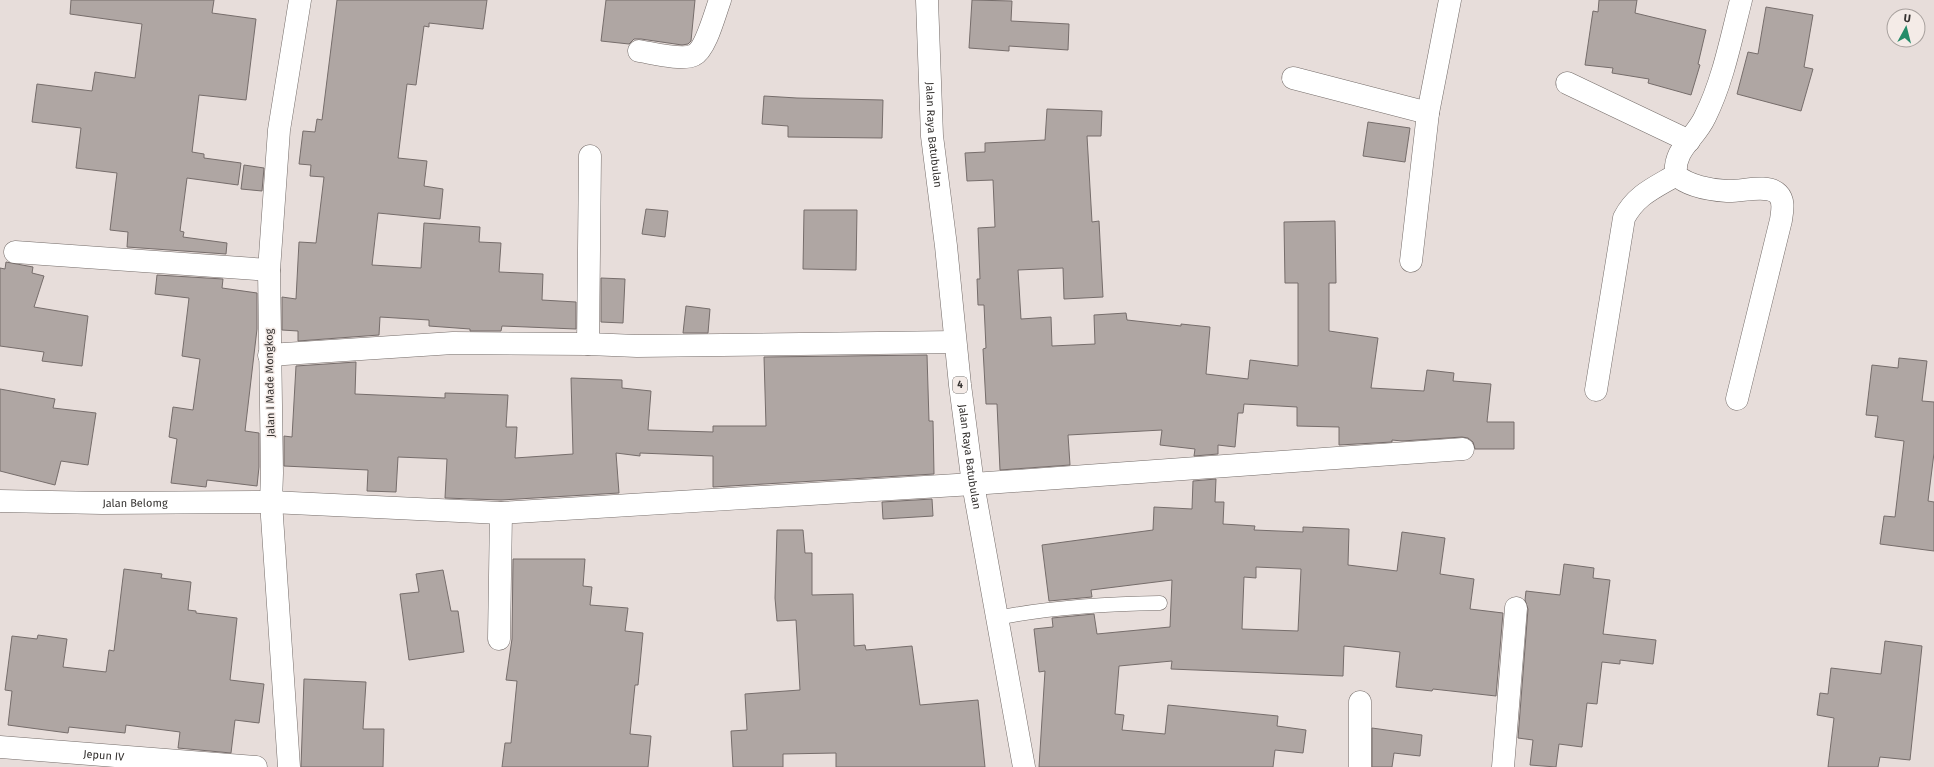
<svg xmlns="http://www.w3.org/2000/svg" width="1934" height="767" viewBox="0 0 1934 767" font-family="'Fira Sans',sans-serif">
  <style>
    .building { fill: #afa6a3; stroke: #766d6b; fill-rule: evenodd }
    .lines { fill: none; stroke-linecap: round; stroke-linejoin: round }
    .service-casing { stroke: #746c69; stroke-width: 15 }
    .minor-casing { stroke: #746c69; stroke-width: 23 }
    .trunk-casing { stroke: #746c69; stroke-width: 23 }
    .service { stroke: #fff; stroke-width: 14 }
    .minor { stroke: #fff; stroke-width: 22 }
    .trunk { stroke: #fff; stroke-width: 22 }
    .labels { text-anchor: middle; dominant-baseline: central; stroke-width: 3; stroke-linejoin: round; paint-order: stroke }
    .shield { fill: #f4ebe7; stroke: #6e6a67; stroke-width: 1 }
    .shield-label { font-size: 10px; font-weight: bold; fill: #353230 }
    .street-label { font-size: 11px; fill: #353230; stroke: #f4ebe7 }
  </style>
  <rect width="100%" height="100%" fill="#e7ddda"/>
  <g class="building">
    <path d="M71,0H214L212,13L256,19L246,100L199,95L192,152L204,154V158L241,163L238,185L187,178L180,231L184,232L183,237L227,243L226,254L127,247L128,232L110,230L117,173L76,168L81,128L32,122L37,84L92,91L95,72L135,78L142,24L70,14Z"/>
    <path d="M337,0H487L483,29L429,23V27L424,26L416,85L407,84L398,158L427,161L424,186L443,189L440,219L378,213L372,265L421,268L424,223L480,227L479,242L501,243L499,272L543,274L542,300L576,302V329L502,326L501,331H470V329L429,326V320L380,317L379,335L298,341V331L282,330V297L296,299L299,242L316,243L324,177L310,176L311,165L299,164L303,131L315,132L317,119L322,120Z"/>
    <path d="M606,0H695L691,41L688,44L682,45L641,39H634L629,44L601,41Z"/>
    <path d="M972,0L1012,1L1011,21L1069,24L1068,50L1009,46V51L969,48Z"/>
    <path d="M1599,0H1637L1635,13L1706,30L1698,64L1700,65L1691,95L1648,83L1649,79L1612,73L1613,68L1585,65L1593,11L1598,12Z"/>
    <path d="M1766,7L1813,15L1804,67L1813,69L1801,111L1737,94L1748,52L1758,54Z"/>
    <path d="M764,96L797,98L883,100L882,138L788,137V126L762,124Z"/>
    <path d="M1047,109L1102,111L1101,136H1087L1092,222L1099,221L1103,297L1064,299L1063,268L1018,270L1021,319L1051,317L1052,346L1095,344L1094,315L1126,313L1127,320L1181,326V324L1210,327L1206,374L1248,379L1250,360L1298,366V283H1285L1284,222L1335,221L1336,283H1329V331L1378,338L1371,388L1424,391L1427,370L1454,373L1453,381L1491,384L1487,422H1514V449H1475L1473,442L1468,438L1462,437L1402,441L1392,440V442L1339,445V427L1297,426V407L1244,404L1243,413H1238L1235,447L1218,445V454L1194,456L1195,449L1160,445L1162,430L1068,435L1070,465L1000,470L997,404H986L983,349L986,348L984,305H978L977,279H980L978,228L995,227L993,180L967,181L965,153L985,152V143L1045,140Z"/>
    <path d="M1368,122L1410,128L1405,162L1363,156Z"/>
    <path d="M244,165L264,168L262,191L241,189Z"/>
    <path d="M646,209L668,211L665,237L642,234Z"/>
    <path d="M804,210H857L856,270L803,269Z"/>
    <path d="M6,262L33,267L32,273L44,276L34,307L88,316L82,366L42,361L44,352L0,346V268L5,269Z"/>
    <path d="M157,275L223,279L222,288L257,293V329L245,431L259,433V467L257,486L207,480L206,487L171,483L177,439L169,437L173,407L193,410L200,359L182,356L189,298L155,294Z"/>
    <path d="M601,278L625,279L623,323L601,322Z"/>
    <path d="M686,306L710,309L708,333H683Z"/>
    <path d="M927,355L929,421H933L934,474L713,487V456L640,453V456L616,453L619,493L501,500L445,498L447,459L398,457L396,492L367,491L368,470L284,466V436L292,437L296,366L356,362L355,394L445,398V393L508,395L506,427H517L515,458L573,454L571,378L622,380V388L651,391L648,430L713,432V426H766L764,357Z"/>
    <path d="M1899,358L1927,361L1922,401L1934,402V453L1928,501L1934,502V551L1880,544L1884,516L1895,517L1904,441L1875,437L1878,416L1866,415L1872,365L1898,368Z"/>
    <path d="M0,389L55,399L53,408L96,413L88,465L61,461L55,485L0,471Z"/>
    <path d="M1216,479L1215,502H1224L1223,524L1255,526L1254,530L1303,532V527L1349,529L1348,565L1397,571L1402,532L1445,538L1440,574L1474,579L1470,609L1503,613L1496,696L1433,689L1432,691L1396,687L1400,652L1344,646L1343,676L1171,669L1172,661L1119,666L1115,714L1124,715L1122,730L1165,734L1168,705L1278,716L1277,726L1306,730L1303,753L1275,750L1273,767H1039L1045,671L1039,672L1034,629L1053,627L1052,618L1094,614L1097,634L1170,627L1172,580L1091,590L1092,597L1049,601L1042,545L1153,530L1154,507L1192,509L1193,481ZM1256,567L1301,569L1298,631L1242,629L1244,577L1256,578Z"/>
    <path d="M932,499L933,516L883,519L882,502Z"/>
    <path d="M777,530H803L805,553H812V595L853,594L854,646L865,645L866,650L912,646L920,705L978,700L985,767H836V753L783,754V767H733L731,731L747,730L745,694L800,690L796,620L777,621L775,598Z"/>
    <path d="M513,559H585L583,586L592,587L590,605L628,608L625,631L643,633L638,685H635L630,734L651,736L648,767H502L505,743H511L517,681L506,680L512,639Z"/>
    <path d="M1564,564L1594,568L1593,578L1610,580L1603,634L1656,640L1653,664L1620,660V664L1602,662L1597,704L1587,703L1582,747L1559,744L1556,767L1530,765L1533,740L1518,738L1528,609L1525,600L1526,591L1560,595Z"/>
    <path d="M124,569L162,574L161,578L191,582L188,610L196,611V613L237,618L230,680L264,684L259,723L235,720L231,753L178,748L180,732L126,725L125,733L69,727L68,733L8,725L12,691L5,690L12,636L37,639L38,635L67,639L63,667L106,672L109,650L114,651Z"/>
    <path d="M443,570L451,611H458L464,652L409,660L400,594L419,592L416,574Z"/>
    <path d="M1885,641L1922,646L1910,760L1880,757L1878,767H1828L1834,718L1817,715L1820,693L1828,694L1831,668L1881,674Z"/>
    <path d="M304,679L366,682L363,729H384L383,767H301Z"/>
    <path d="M1372,728L1422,735L1420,756L1394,753L1392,767H1372Z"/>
  </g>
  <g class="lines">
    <defs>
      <path id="service" d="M997,618C1051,607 1105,604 1160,603"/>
      <g id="minor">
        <path d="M639,51C652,53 683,61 694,55C706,49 715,13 720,0"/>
        <path d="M1293,78L1428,113"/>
        <path d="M1567,83L1689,141"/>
        <path d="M15,252L269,270"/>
        <path d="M1411,261L1428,113L1450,0"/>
        <path d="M588,344L590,156"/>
        <path d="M269,355L453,343L588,344L637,346L955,342"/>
        <path d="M1596,390L1624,218C1636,195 1654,188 1676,175"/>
        <path d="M1737,399L1781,220C1782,212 1785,201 1778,194C1767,183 1742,192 1727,191C1711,190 1688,186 1676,175C1673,149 1695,139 1705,117C1723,81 1731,39 1741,0"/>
        <path id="s1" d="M0,501L102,503L271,502L501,513L973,484L1463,449"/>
        <path d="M499,639L501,513"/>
        <path id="s2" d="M0,747L256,767"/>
        <path d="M289,767L271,502L272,473L269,270L279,130L300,0"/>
        <path d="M1360,767V702"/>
        <path d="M1503,767L1516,608"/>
      </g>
      <g id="trunk">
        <path id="s3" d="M927,0L932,136L946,246L960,385L973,484L1024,767"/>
      </g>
    </defs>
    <use href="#service" class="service-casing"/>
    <use href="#minor" class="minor-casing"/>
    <use href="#trunk" class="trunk-casing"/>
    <use href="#service" class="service"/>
    <use href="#minor" class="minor"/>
    <use href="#trunk" class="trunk"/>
  </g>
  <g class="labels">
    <rect class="shield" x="953" y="377" width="14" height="16" rx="3"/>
    <g class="shield-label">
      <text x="960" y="385">4</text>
    </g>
    <g class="street-label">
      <text stroke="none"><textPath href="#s3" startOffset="135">Jalan Raya Batubulan</textPath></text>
      <text transform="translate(270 383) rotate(-91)">Jalan I Made Mongkog</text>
      <text stroke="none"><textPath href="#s3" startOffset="459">Jalan Raya Batubulan</textPath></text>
      <text stroke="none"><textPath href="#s1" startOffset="135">Jalan Belomg</textPath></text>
      <text stroke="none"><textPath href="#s2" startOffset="104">Jepun IV</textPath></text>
    </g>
  </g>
  <g transform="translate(1906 28) rotate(7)"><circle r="19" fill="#f4ebe7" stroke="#a8a19e"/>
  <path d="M0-3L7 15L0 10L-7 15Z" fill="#238c69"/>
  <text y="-6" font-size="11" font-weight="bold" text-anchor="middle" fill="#353230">U</text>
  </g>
</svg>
